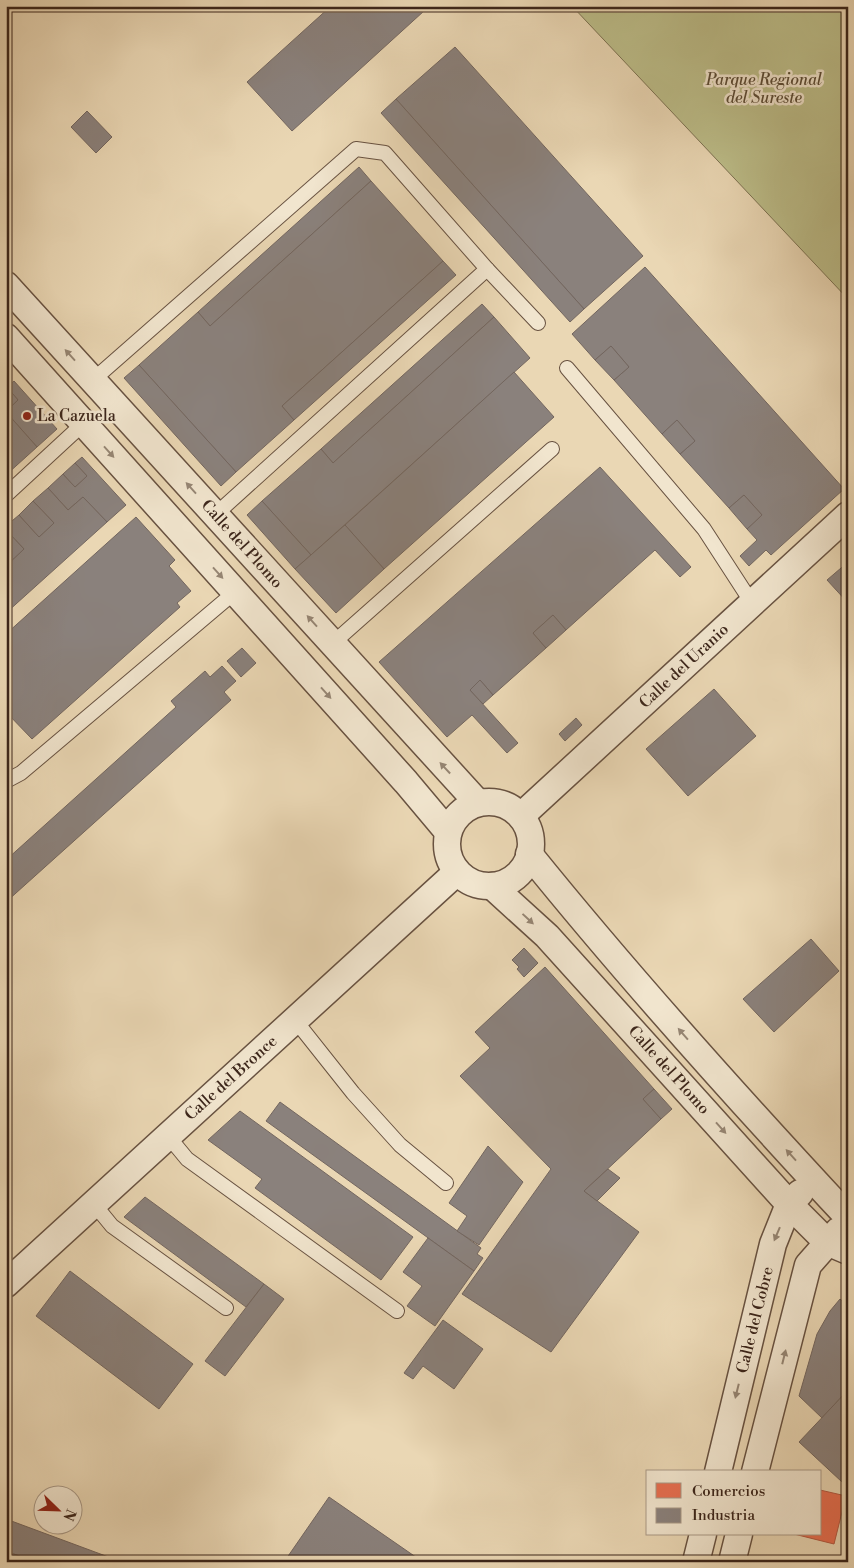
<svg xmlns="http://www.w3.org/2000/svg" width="854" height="1568" viewBox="0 0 854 1568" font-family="'Libre Bodoni',serif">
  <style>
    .green { fill: #bcbd89; stroke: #7c7252 }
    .shops { fill: #e76f51; stroke: #b45941 }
    .industry { fill: #8a817c; stroke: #73665f }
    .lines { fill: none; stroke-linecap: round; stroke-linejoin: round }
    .service-casing { stroke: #685241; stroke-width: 16 }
    .minor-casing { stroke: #685241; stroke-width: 29 }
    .service { stroke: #f1e5ce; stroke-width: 14 }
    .minor { stroke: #f1e5ce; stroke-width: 26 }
    .oneway { fill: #968674 }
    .poi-dot { fill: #8f2418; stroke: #f1e5ce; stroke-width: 2 }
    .labels { text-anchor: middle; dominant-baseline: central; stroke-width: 5; stroke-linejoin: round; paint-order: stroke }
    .park-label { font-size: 16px; font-style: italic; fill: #5c4c36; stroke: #f1e5ce }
    .poi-label { font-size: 16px; fill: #3c261b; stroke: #f1e5ce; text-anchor: start }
    .street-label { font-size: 16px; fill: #3c261b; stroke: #f1e5ce }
  </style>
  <rect width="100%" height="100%" fill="#ead7b4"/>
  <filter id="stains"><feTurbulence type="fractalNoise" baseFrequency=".004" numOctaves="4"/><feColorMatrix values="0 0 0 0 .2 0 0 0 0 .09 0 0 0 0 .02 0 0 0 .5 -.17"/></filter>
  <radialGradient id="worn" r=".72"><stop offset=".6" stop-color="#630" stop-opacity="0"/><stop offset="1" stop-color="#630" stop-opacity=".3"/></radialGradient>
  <path class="green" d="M572,6H848V299Z"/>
  <path class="shops" d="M820,1490L846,1496L834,1544L794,1534H820Z"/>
  <g class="industry">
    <path d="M331,6H420L424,11L292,131L247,82Z"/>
    <path d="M455,47L643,256L584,309L396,99Z"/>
    <path d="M396,99L584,309L570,322L381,113Z"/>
    <path d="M87,111L112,137L96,153L71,127Z"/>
    <path d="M359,167L371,181L210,326L198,312Z"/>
    <path d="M371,181L443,261L282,406L294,420L236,472L139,365L198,312L210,326Z"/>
    <path d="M443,261L456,275L294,420L282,406Z"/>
    <path d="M645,267L844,489L771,555L766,550L749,566L740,556L757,540L747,529L762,515L744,495L729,508L680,454L695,441L677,420L662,434L614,380L629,367L611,346L595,360L572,334Z"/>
    <path d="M482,304L494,317L333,463L321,449Z"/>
    <path d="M494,317L530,358L311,555L262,501L321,449L333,463Z"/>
    <path d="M611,346L629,367L614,380L595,360Z"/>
    <path d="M139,365L236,472L221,486L124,378Z"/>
    <path d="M514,372L554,417L384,569L345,525Z"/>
    <path d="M14,381L57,429L37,447L6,412L18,400L7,387Z"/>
    <path d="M7,387L18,400L6,411V388Z"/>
    <path d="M6,412L37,447L6,475Z"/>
    <path d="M677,420L695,441L680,454L662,434Z"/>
    <path d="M82,457L126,505L107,522L83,497L68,510L48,488L63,474L75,487L87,476L75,463Z"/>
    <path d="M75,463L87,476L75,487L63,474Z"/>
    <path d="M600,467L691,567L680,577L655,550L566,630L553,615L533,633L546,648L493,695L480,680L470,690L518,743L507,753L472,715L447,737L379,662Z"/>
    <path d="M48,488L68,510L83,497L107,522L6,613V560L9,563L24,549L6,530V526L19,515L39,537L54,523L33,501Z"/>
    <path d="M744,495L762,515L747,529L729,508Z"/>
    <path d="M33,501L54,523L39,537L19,515Z"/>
    <path d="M262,501L311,555L295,569L247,515Z"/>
    <path d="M136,517L175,560L169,566L191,591L177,603L180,607L32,739L6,712V634Z"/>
    <path d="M345,525L384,569L336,613L295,569Z"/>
    <path d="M6,530L24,549L9,563L6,560Z"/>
    <path d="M848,562V603L827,580Z"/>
    <path d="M553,615L566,630L546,648L533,633Z"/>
    <path d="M242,648L256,663L241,677L227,661Z"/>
    <path d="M222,666L236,681L224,692L231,700L6,902V860L176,707L171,701L205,671L210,677Z"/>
    <path d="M480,680L493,695L483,704L470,690Z"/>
    <path d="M714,689L756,736L688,796L646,749Z"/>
    <path d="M576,718L582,725L565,741L559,734Z"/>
    <path d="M811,939L839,971L774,1032L743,999Z"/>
    <path d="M524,948L538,963L524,977L517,969L519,967L512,960Z"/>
    <path d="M545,967L654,1089L643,1099L661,1119L584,1191L639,1232L551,1352L462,1294L551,1169L460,1076L490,1048L475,1032Z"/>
    <path d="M654,1089L672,1109L661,1119L643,1099Z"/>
    <path d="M280,1102L481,1248L477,1254L483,1258L474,1271L266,1121Z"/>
    <path d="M240,1111L413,1237L381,1280L255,1188L262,1179L208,1140Z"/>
    <path d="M488,1146L523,1182L479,1245L457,1231L467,1216L449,1203Z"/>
    <path d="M608,1169L620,1178L597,1201L584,1191Z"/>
    <path d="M145,1197L264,1284L246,1307L124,1217Z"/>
    <path d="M428,1238L474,1271L435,1326L407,1306L422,1286L403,1272Z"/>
    <path d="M70,1271L193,1364L159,1409L36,1316Z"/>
    <path d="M264,1284L284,1299L225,1376L205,1361Z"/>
    <path d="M840,1299L848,1306V1390L822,1418L799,1396L817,1334L830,1311Z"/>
    <path d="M443,1320L483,1349L454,1389L423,1366L413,1379L404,1373Z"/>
    <path d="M848,1390V1476L842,1482L799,1442Z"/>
    <path d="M329,1497L423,1562H284Z"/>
    <path d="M6,1519L122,1562H35L6,1551Z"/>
    <path d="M6,1551L35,1562H6Z"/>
  </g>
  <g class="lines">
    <defs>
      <g id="service">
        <path d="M567,368L704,529L752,603"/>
        <path d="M93,380L356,149L385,153L487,269L538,323"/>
        <path d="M6,495L84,423"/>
        <path d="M215,515L487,269"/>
        <path d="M332,644L552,449"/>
        <path d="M6,781L21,773L235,592"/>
        <path d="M295,1020L353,1093L400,1145L446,1183"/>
        <path d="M168,1136L187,1159L397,1311"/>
        <path d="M94,1204L112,1226L226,1308"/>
      </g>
      <g id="minor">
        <path d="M6,285L478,803"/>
        <path d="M6,337L406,782L448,832"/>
        <circle cx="489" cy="844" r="42"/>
        <path d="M521,816L848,515"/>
        <path d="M529,854C630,979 738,1099 848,1217"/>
        <path d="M492,886L547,936L789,1204L827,1242L848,1251"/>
        <path d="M6,1284L457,872"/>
        <path d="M718,1472L773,1244L789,1204L800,1193"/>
        <path d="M755,1472L808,1265L838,1231"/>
        <path d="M696,1562L703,1534"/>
        <path d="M732,1562L739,1534"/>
      </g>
    </defs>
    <use href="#service" class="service-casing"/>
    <use href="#minor" class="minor-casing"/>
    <use href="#service" class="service"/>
    <use href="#minor" class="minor"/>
  </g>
  <defs><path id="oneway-solid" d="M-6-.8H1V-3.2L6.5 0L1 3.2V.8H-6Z" transform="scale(1.25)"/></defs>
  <g class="oneway">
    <use href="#oneway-solid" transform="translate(70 355) rotate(-132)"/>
    <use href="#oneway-solid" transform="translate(109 452) rotate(48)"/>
    <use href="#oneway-solid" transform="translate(191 488) rotate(-132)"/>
    <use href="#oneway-solid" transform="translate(218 573) rotate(48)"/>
    <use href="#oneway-solid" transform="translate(312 621) rotate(-132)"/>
    <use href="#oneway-solid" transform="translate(326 693) rotate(48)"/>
    <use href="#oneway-solid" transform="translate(445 768) rotate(-133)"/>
    <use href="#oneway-solid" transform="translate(528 919) rotate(43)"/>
    <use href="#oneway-solid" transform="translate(683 1034) rotate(-131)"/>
    <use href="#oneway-solid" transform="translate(721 1128) rotate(48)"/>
    <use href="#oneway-solid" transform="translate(791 1155) rotate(-132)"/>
    <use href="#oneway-solid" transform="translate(777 1234) rotate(113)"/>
    <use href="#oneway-solid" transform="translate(784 1357) rotate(-76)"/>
    <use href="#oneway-solid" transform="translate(737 1391) rotate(104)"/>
  </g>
  <circle class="poi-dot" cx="27" cy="416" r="5"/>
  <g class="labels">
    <g class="park-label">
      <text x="764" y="80">Parque Regional<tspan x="764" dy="18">del Sureste</tspan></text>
    </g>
    <g class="poi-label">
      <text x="37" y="416">La Cazuela</text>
    </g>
    <g class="street-label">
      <text transform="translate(242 544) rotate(48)">Calle del Plomo</text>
      <text transform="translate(684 666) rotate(-43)">Calle del Uranio</text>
      <text transform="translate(669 1070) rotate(48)">Calle del Plomo</text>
      <text transform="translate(231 1078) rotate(-42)">Calle del Bronce</text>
      <text transform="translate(755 1320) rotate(-76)">Calle del Cobre</text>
    </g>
  </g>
  <rect width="854" height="1568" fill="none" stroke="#ead7b4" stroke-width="25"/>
  <rect x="8" y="8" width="839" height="1553" fill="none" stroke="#3c261b" stroke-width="2.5"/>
  <rect x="12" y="12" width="829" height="1543" fill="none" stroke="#3c261b"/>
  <rect x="646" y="1470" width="175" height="65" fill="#f1e5ce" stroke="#a99986"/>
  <rect x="656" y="1483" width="25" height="15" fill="#e76f51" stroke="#a99986"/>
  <text x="692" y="1496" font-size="15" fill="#3c261b">Comercios</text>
  <rect x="656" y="1508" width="25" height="15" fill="#8a817c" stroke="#a99986"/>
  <text x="692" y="1520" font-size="15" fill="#3c261b">Industria</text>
  <g transform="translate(58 1510) rotate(113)"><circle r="24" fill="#f1e5ce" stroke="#a99986"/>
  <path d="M0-4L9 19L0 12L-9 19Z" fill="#8f2418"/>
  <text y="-8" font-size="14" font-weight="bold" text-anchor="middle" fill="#3c261b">N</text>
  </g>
  <rect width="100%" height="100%" filter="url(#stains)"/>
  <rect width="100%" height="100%" fill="url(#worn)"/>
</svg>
